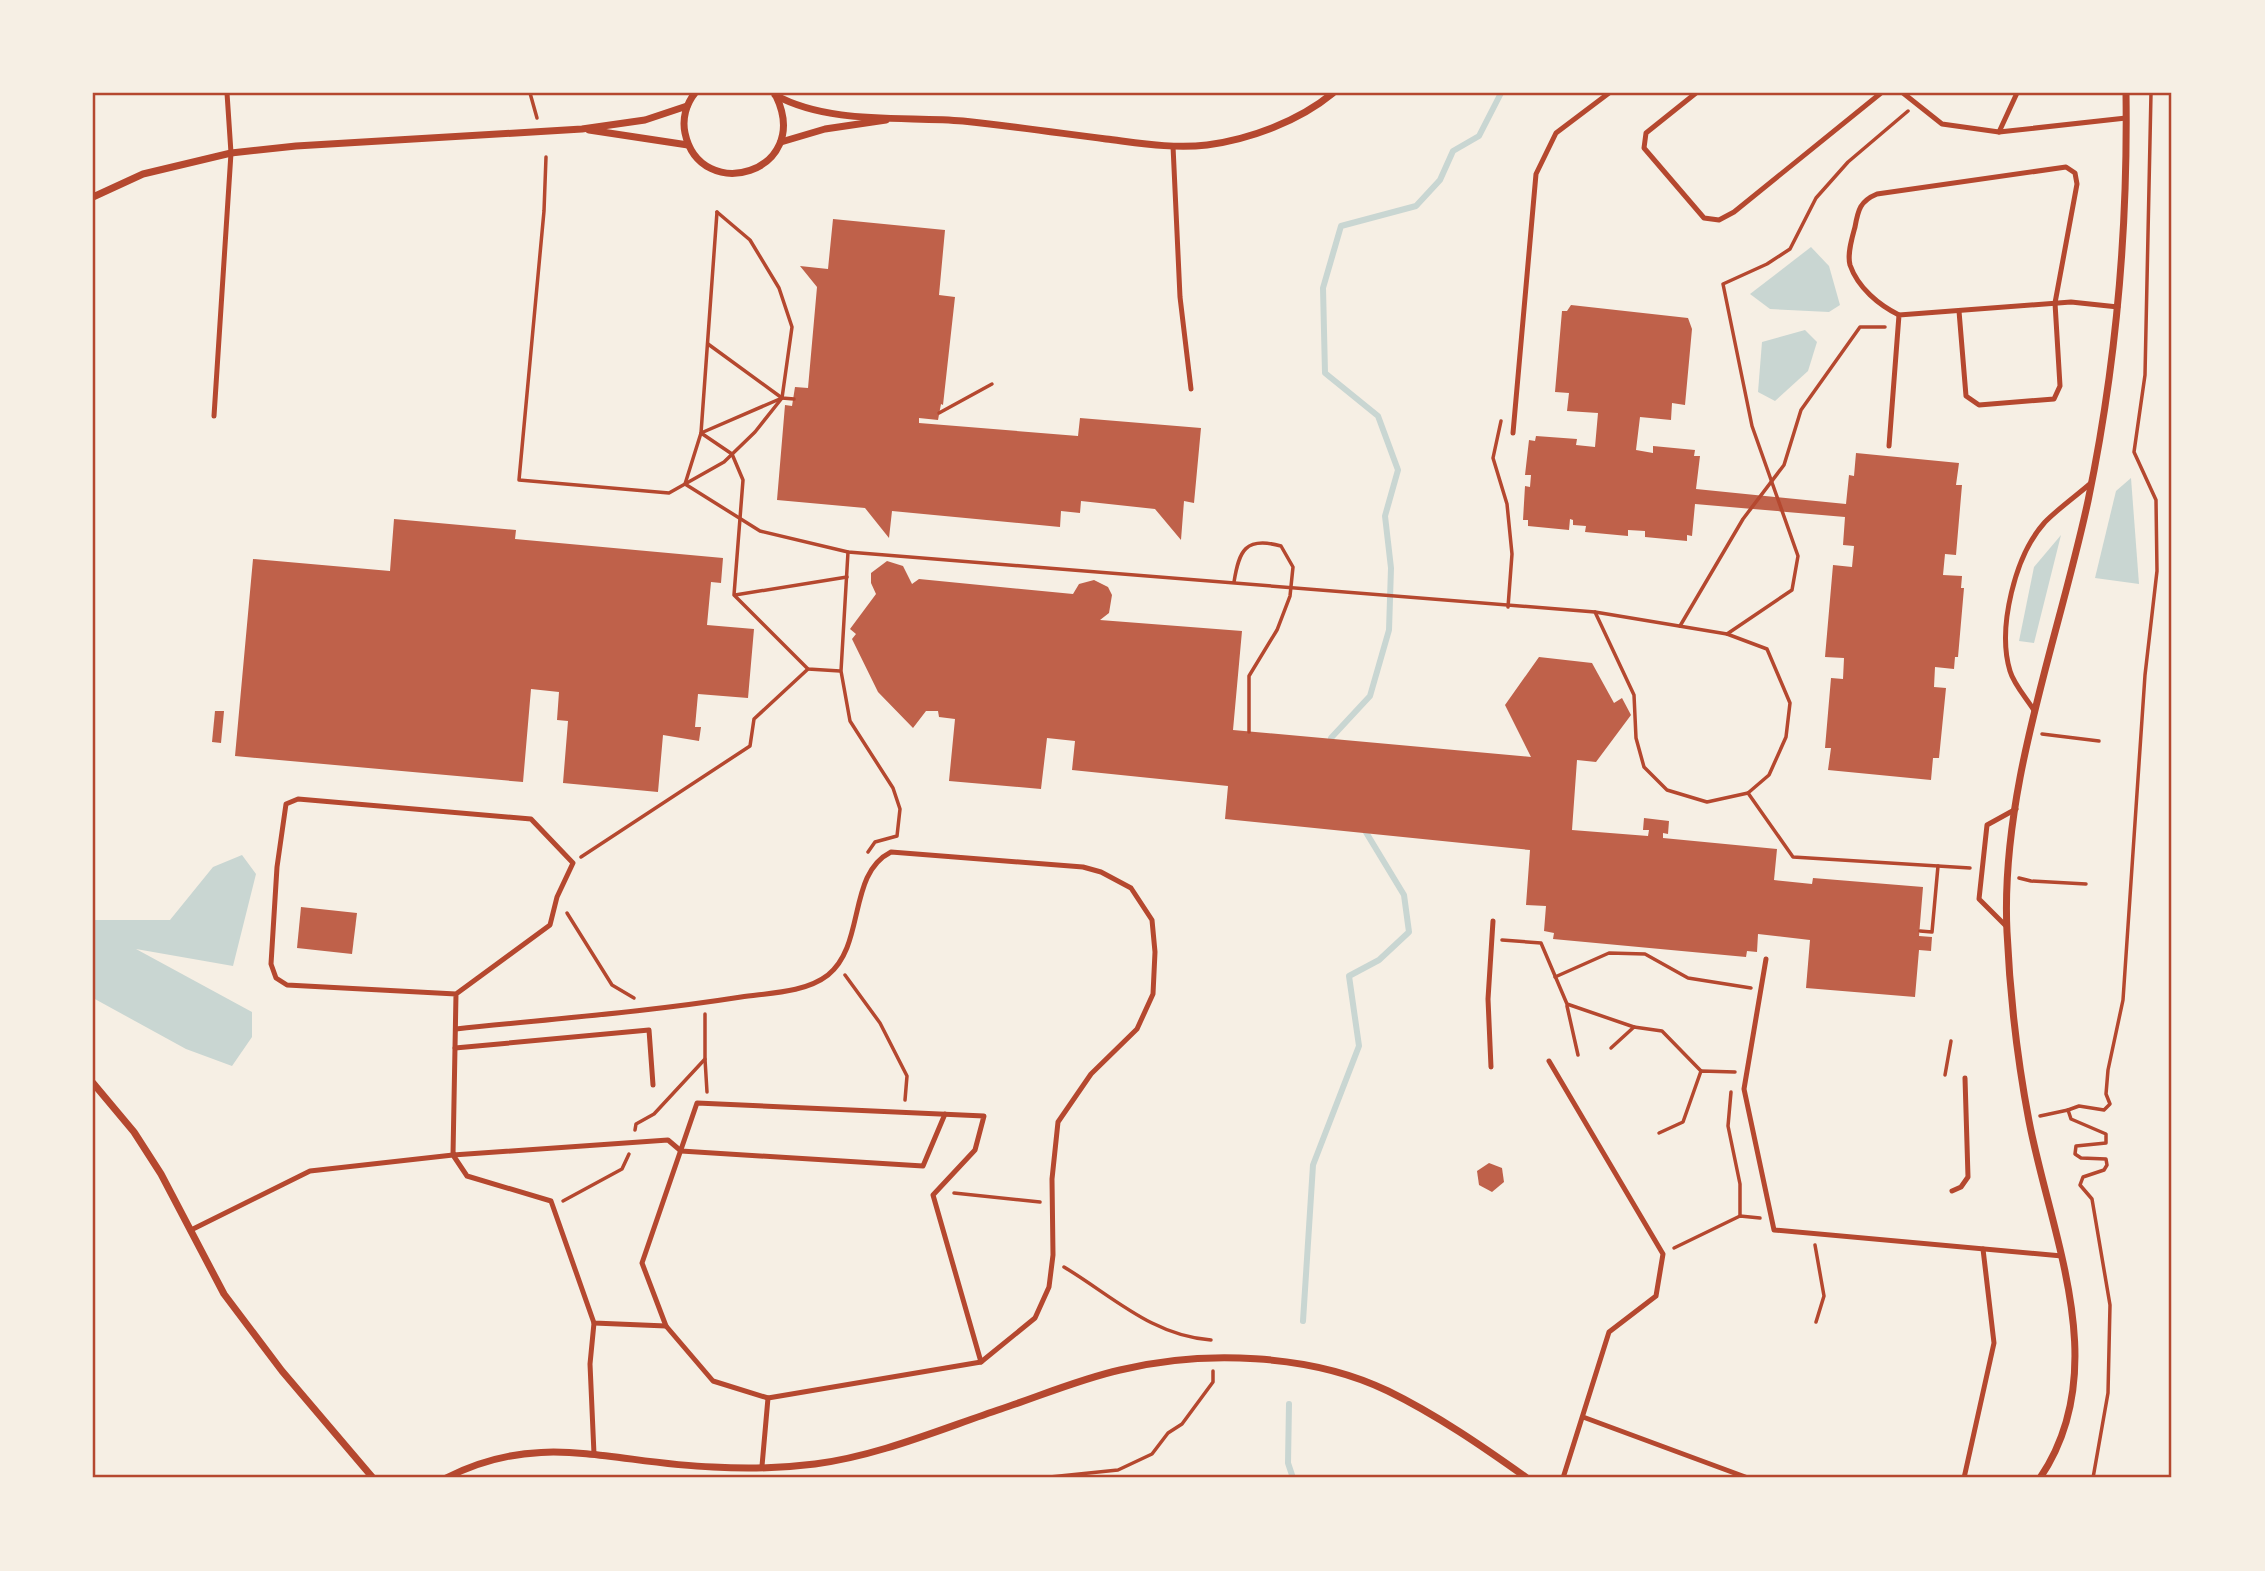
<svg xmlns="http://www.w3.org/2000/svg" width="2265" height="1571" viewBox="0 0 2265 1571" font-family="'Exo 2',sans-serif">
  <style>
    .water { fill: #c9d6d2 }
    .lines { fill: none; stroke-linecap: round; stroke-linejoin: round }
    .stream { stroke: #c9d6d2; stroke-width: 6 }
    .building { fill: #bf614a }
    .path { stroke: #b5482f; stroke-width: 3.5 }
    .service { stroke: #b5482f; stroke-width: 5 }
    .minor { stroke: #b5482f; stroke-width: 7 }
    .neatline { fill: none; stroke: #b5482f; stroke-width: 2.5 }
  </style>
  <rect width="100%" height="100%" fill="#f6efe4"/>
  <g class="water">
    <path d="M1811,247L1829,266L1840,305L1829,312L1770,309L1750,294Z"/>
    <path d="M1805,330L1817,342L1808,371L1775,401L1758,392L1762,342Z"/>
    <path d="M2131,478L2139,584L2095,578L2116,491Z"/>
    <path d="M2061,535L2034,643L2019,641L2034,567Z"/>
    <path d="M242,855L256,874L233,966L136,949L252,1012V1037L232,1066L186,1049L93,998V920H170L213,867Z"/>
  </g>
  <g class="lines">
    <g class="stream">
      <path d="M1332,744L1331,738L1370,696L1389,630L1391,568L1385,516L1398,470L1378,416L1325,373L1323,288L1341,226L1416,206L1440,180L1453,151L1479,136L1501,93"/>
      <path d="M1303,1321L1313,1165L1359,1046L1349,976L1379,960L1409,932L1404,895L1364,829"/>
      <path d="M1289,1404L1288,1463L1293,1478"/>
    </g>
  </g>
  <g class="building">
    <path d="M833,219L945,230L939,295L955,297L943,405L941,404L938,420L919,418V423L1078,436L1080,418L1201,428L1194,503L1184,501L1181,540L1155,509L1081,501L1080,513L1061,511L1060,527L892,511L889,538L865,508L777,500L785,405L792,406L795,387L808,388L817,287L800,266L828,269Z"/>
    <path d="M1571,305L1688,318L1692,329L1685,405L1672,403L1671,420L1640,417L1636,450L1653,453V446L1695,450L1694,456H1700L1696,489L1846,504L1849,475L1854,476L1856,453L1959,463L1956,485H1962L1956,555L1945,554L1943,575L1962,576L1961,588H1964L1958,657H1955L1954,669L1935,667L1934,687L1946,688L1939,758H1933L1931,780L1828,770L1831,748H1825L1831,678L1843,679L1844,658L1825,657L1833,565L1852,567L1854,546L1843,545L1845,517L1695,504L1692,536L1687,535V541L1645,537V531L1628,530V536L1585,532L1586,526L1573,525V520L1570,519L1569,530L1528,526V520H1523L1525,486L1530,487L1531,475H1525L1529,440L1535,441L1536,436L1577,439L1576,445L1595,447L1598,413L1567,411L1569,393L1555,392L1562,311H1567Z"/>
    <path d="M394,519L516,530L515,539L723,558L721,583L711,582L707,625L754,629L748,698L698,694L695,727H701L699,741L663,735L658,792L563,783L568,721L557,720L559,692L531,689L523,782L235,756L253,559L390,571Z"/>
    <path d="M887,561L903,566L912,584L919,579L1073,594L1079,584L1094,580L1108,587L1112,595L1109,613L1100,620L1242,631L1233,730L1531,757L1505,705L1539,657L1592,663L1614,703L1622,698L1631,715L1596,762L1577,760L1572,830L1648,836L1649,830H1643L1644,818L1669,821L1668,834L1663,833V838L1777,849L1774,880L1812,884L1813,878L1923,887L1919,936L1932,937L1931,951L1919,950L1915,997L1806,988L1810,940L1758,934L1757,952L1747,951L1746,957L1553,939L1554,933L1544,931L1546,906L1526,905L1530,850L1225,819L1228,786L1072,770L1075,741L1047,738L1041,789L949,781L955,719L939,717L938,711H926L913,728L878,692L852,639L856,634L850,629L876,594L871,583V573Z"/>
    <path d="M215,711H224L221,743L212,742Z"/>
    <path d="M301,907L357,913L352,954L297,948Z"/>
    <path d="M1489,1163L1502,1168L1504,1182L1492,1192L1479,1185L1477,1171Z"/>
  </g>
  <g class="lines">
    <g class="path">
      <path d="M530,93L537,118"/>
      <path d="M546,157L544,211L519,480L669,493L724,462L755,432L782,398L792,327L779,288L750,240L717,212"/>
      <path d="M717,212L701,433L732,454L743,480L734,595L808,669L840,671"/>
      <path d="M708,344L782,398L794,399"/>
      <path d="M782,398L701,433L685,484L760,531L848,552L1595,612L1634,695L1636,738L1644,767L1667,790L1707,802L1748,793L1793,857L1970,868"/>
      <path d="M939,413L992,384"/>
      <path d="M1501,421L1493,458L1507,504L1512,554L1508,607"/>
      <path d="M848,552L841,671L850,721L893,788L900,809L897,836L875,842L868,852"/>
      <path d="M1234,582C1239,551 1245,536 1281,546L1293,567L1290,596L1277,630L1249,676V732"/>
      <path d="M735,595L847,577"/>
      <path d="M1595,612L1727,634L1767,649L1790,703L1786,737L1769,775L1748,793"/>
      <path d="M1680,626L1743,519L1784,465L1801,410L1860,327H1885"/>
      <path d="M1727,634L1792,590L1798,556L1752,426L1723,284L1767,264L1790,249L1816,198L1848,162L1908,111"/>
      <path d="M2042,734L2099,741"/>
      <path d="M581,857L750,746L754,719L808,669"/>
      <path d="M2019,878L2031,881L2086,884"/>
      <path d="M567,913L612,985L634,998"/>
      <path d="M1920,931L1932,932L1938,866"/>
      <path d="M1502,940L1541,943L1567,1004L1634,1027"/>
      <path d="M845,975L880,1023L907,1076L905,1100"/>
      <path d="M1555,977L1609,953L1645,954L1688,978L1751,988"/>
      <path d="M1567,1006L1578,1055"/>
      <path d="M1611,1048L1634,1027L1662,1031L1701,1071"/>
      <path d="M705,1059L707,1092"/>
      <path d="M1945,1075L1951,1041"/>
      <path d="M1731,1092L1728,1126L1740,1184V1216"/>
      <path d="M2068,1110L2079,1106L2104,1110L2110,1104L2106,1094L2108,1070L2123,1000L2145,675L2157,571L2156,500L2134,452L2145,375L2151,93"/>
      <path d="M2040,1116L2068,1110L2071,1119L2106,1134V1143L2076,1146L2075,1154L2081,1158L2106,1159L2107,1165L2104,1170L2083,1177L2080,1185L2092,1199L2110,1305L2108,1393L2093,1478"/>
      <path d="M635,1130L636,1124L654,1114L705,1059V1014"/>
      <path d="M1659,1133L1683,1122L1701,1071L1735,1072"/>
      <path d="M954,1193L1040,1202"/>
      <path d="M563,1201L622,1169L629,1154"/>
      <path d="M1815,1245L1824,1296L1816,1322"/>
      <path d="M1674,1248L1740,1216L1760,1218"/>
      <path d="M1064,1267C1111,1295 1152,1336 1211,1340"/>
      <path d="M413,1477L414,1478"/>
      <path d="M1040,1478L1118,1470L1152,1454L1168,1433L1182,1424L1213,1382V1371"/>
    </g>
    <g class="service">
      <path d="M1696,93L1646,133L1644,148L1704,218L1719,220L1734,212L1881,93"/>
      <path d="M1903,93L1942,124L1999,132L2126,118"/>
      <path d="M1999,132L2017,93"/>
      <path d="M1173,146L1180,297L1191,389"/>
      <path d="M1899,315C1879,305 1858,288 1850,265C1847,254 1852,238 1855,227C1858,210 1860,201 1877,194L2066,167L2075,173L2077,184L2055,303L2060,386L2054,399L1979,405L1966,396L1959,311"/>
      <path d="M214,416L231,153L227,93"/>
      <path d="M1513,433L1536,174L1556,133L1609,93"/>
      <path d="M1889,446L1899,315L2071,302L2118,307"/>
      <path d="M2035,712C2028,700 2014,685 2010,671C1997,628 2015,555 2045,522C2059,508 2076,496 2091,483"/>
      <path d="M2006,926L1979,899L1987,825L2016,809"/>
      <path d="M1766,959L1744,1089L1774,1230L2062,1256"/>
      <path d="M456,994L287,985L276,978L271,964L277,867L286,804L298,799L531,819L573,863L557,897L550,925L456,994L453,1155L668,1140L681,1151L923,1166L945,1114"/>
      <path d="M456,1029C551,1019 646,1012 741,997C768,993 805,993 828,975C866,944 847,874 891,852L1083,867L1101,872L1131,888L1152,920L1155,952L1153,994L1137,1029L1091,1074L1058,1122L1052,1179L1053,1255L1049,1287L1035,1318L981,1362L768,1398L762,1466"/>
      <path d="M455,1048L649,1030L653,1085"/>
      <path d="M1549,1061L1663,1254L1656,1296L1609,1332L1563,1478"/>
      <path d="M1491,1067L1488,999L1493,921"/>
      <path d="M1952,1191L1961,1187L1968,1177L1965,1078"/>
      <path d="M191,1230L310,1171L453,1155L467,1176L551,1201L594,1323L666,1326L713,1381L768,1398"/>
      <path d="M666,1326L642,1263L697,1103L984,1116L975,1150L933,1195L981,1362"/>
      <path d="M1583,1417L1748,1478"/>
      <path d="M594,1454L590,1364L594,1323"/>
      <path d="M1964,1478L1994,1343L1983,1249"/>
    </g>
    <g class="minor">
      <path d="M695,93C686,104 682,119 685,133C700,205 813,173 776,96"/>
      <path d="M775,95C830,125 903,116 963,121C1011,126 1059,133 1106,139C1139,143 1173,149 1207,145C1251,139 1299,121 1333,93"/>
      <path d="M589,130L688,145"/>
      <path d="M781,142L825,129L886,120"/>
      <path d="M93,197L143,174L231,153L296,146L582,129L645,120L687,106"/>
      <path d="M93,1083L134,1132L161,1174L224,1294L282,1371L373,1478"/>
      <path d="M446,1478C541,1429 614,1464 713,1467C746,1469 783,1468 815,1464C878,1456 941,1429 1001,1409C1040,1396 1080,1379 1120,1370C1202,1350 1310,1353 1388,1391C1437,1415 1482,1446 1527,1478"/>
      <path d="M2040,1478C2114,1369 2051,1236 2029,1121C2017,1058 2010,996 2007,932C2000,788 2058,641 2088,501C2116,366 2128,231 2126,93"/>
    </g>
  </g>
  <rect width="2265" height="1571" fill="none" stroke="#f6efe4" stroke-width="189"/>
  <rect x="94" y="94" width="2076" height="1382" class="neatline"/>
</svg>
